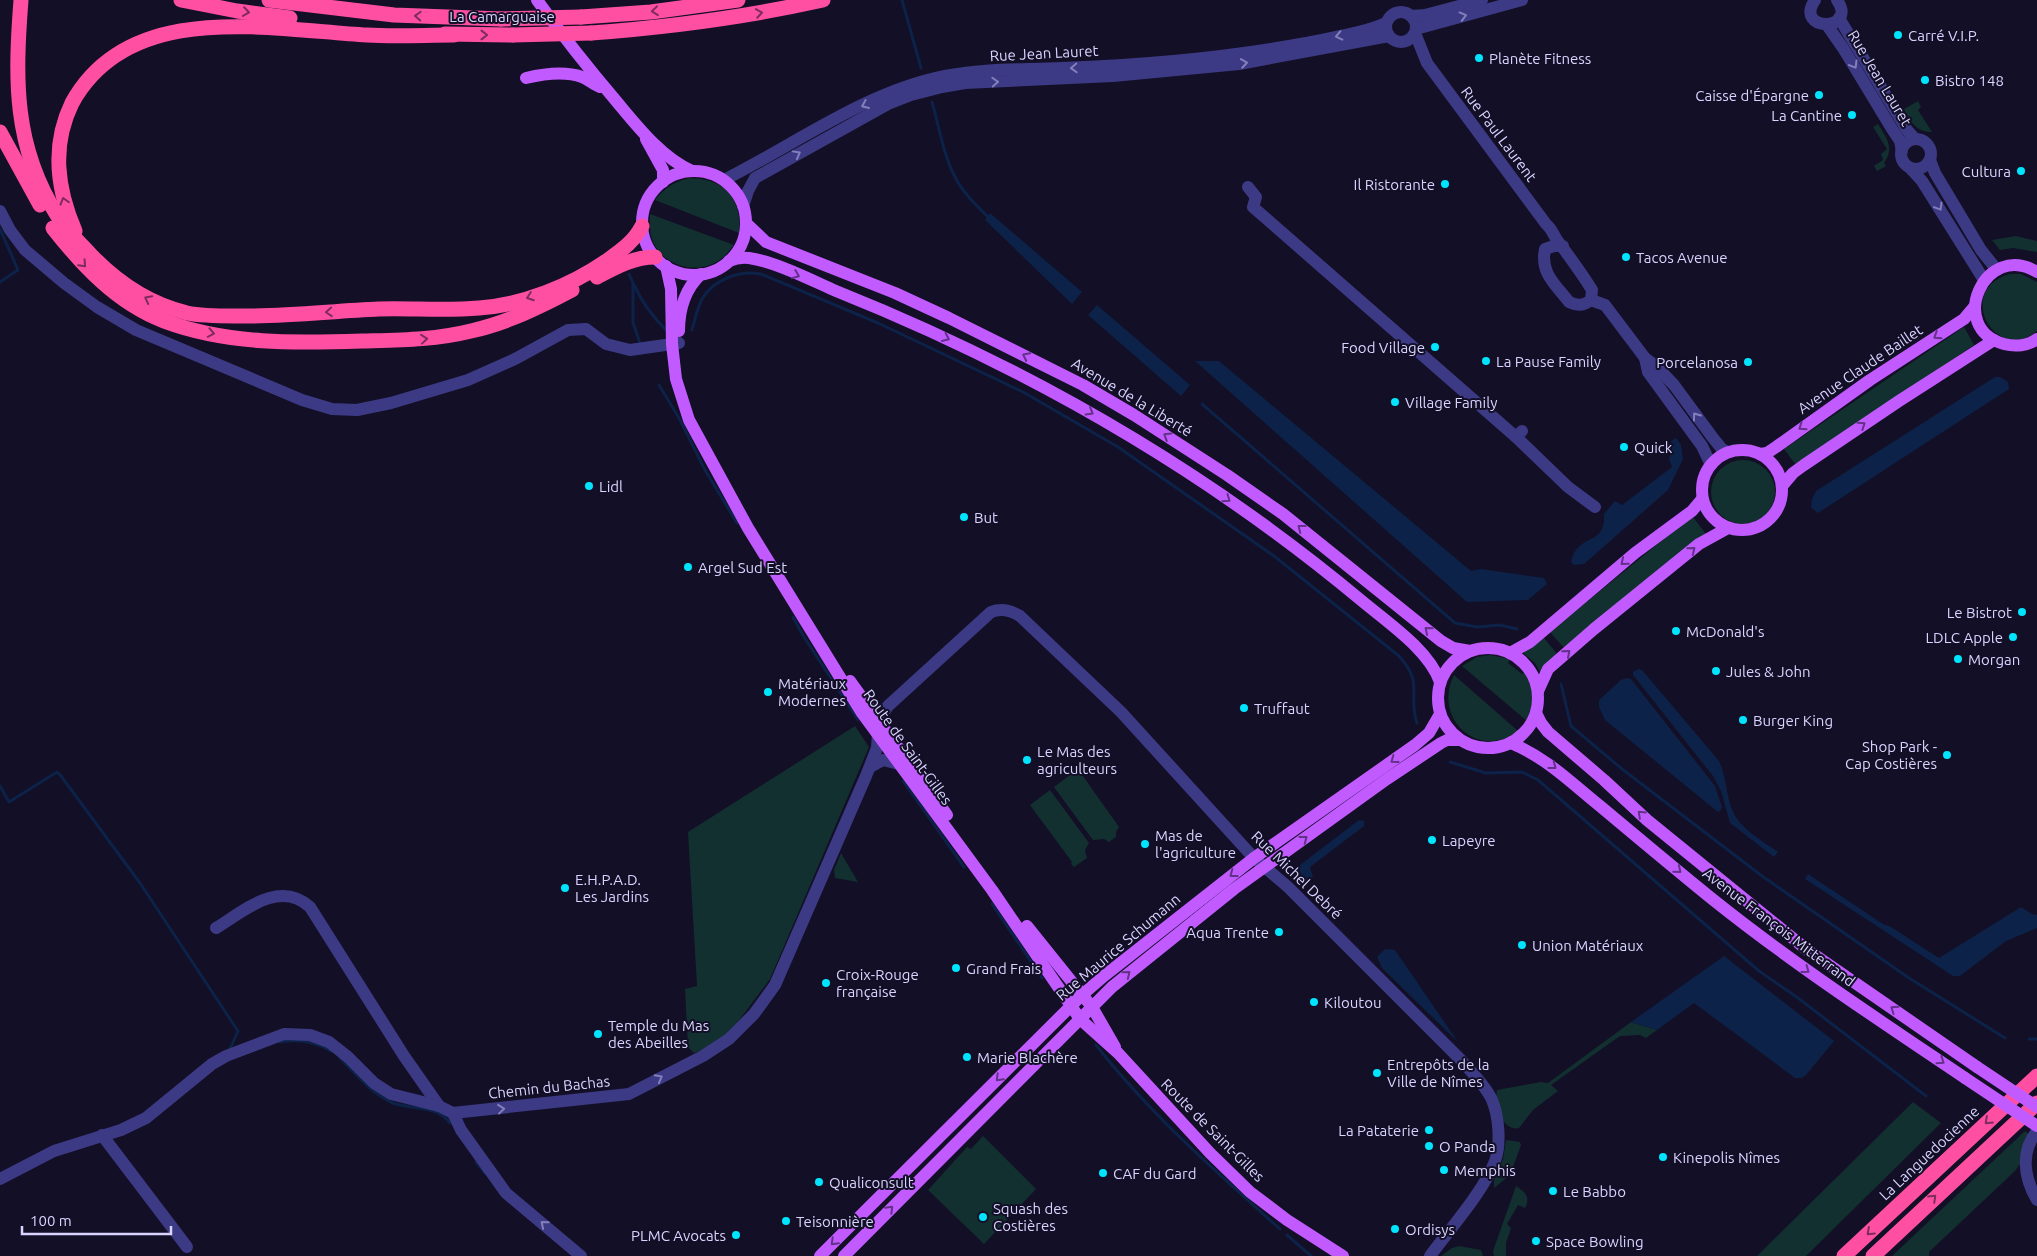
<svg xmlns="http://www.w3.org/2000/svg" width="2037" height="1256" viewBox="0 0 2037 1256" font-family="Ubuntu,sans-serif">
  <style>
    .green { fill: #12302f }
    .water { fill: #0c2248 }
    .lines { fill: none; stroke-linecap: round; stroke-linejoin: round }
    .stream { stroke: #0c2248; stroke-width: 3 }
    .minor { stroke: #3d3a85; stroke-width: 12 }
    .major { stroke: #c25bff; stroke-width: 12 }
    .highway { stroke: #ff4fa3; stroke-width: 15 }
    .major-bridge { stroke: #c25bff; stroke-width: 12 }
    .highway-bridge { stroke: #ff4fa3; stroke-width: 15 }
    .oneway { stroke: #7d2c5e }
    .oneway2 { stroke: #837fbc }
    .oneway3 { stroke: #623188 }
    .poi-dot { fill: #00e5ff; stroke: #130f26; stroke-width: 2 }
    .labels { text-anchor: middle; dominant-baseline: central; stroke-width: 4; stroke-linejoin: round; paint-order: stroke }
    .street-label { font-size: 15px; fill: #d9d4ff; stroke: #130f26 }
    .poi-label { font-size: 15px; fill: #d9d4ff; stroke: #130f26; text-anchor: start }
  </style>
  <rect width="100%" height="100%" fill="#130f26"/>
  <g class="green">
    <path d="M1918,101L1921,107L1918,110L1932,132C1916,132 1911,122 1904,109Z"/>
    <path d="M1878,124C1886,137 1895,148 1884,163L1886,166L1877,171L1874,166L1883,160L1881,154L1887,149L1873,127Z"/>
    <path d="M690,178C725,179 742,198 739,233L655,200C665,187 674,182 690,178Z"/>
    <path d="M650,214L734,245C730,249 726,256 721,259C700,275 667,268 654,244C649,234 650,224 650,214Z"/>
    <path d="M2016,236L2037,241V252L2013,248L2000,250L1992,240Z"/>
    <path d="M2010,274H2021L2037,282V331C1994,365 1954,289 2010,274Z"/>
    <path d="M1964,327L1974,345L1796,465L1784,449Z"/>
    <circle cx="1743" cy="492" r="32"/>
    <path d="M1692,516L1706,534L1565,649L1550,632Z"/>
    <path d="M1544,638L1558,655L1541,674L1535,663L1522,652Z"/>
    <path d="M1490,655L1510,659L1508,663L1522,674L1525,672C1535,689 1535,703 1527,721L1462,666L1477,657Z"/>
    <path d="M1454,675L1518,731C1479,761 1432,719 1454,675Z"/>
    <path d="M855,726L869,747L770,979L740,1019L724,1036L706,1049L694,1053L688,1047L685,989L697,986L688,832Z"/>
    <path d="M1078,769L1119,827L1116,832V837L1109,842L1104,839L1093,840L1054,787Z"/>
    <path d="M1050,790L1089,843L1085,850L1087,858L1074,867L1071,864L1072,862L1030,805Z"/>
    <path d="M841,853L858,882L835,878L834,870Z"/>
    <path d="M1631,1022L1657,1030L1646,1038L1640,1035L1620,1036L1551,1085L1558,1091L1533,1110L1519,1128C1502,1132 1494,1103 1497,1090L1541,1082L1548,1083Z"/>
    <path d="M1913,1102L1941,1123L1806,1256H1757Z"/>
    <path d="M2025,1131L2029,1134L2020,1163L2016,1170L1929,1252V1256H1892Z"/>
    <path d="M983,1136L1036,1189L984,1244L928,1190L967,1147L971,1149Z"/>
    <path d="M1506,1140L1520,1142L1521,1145L1510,1175L1494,1188V1180L1503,1159Z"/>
    <path d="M1516,1186C1525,1192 1531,1197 1525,1208L1518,1205L1507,1224L1511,1228L1506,1243V1256H1494L1493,1251Z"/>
    <path d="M1459,1246L1481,1250L1483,1256H1441L1452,1248Z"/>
  </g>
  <g class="water">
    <path d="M990,213L1082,292L1072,304L985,220Z"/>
    <path d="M1097,305L1190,385L1181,396L1088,315Z"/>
    <path d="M1195,361H1219L1471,571L1481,569L1544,578L1547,584L1528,600L1467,602Z"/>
    <path d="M1995,377H2000L2008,382L2009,389L1818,513L1811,508L1812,499L1816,491Z"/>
    <path d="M1676,438L1681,445L1683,459L1668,490L1584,564L1574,565L1571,562C1577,532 1606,547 1604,514L1615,501L1622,505L1672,467L1669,459L1672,449L1671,441Z"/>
    <path d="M1639,669L1642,670L1719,761C1726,776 1726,791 1731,807C1738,828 1760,839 1778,852L1774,857L1730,823L1721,791L1713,776L1633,675V672Z"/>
    <path d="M1627,678L1631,679L1715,786L1722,807L1720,811L1718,812L1605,720L1599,707V700L1621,680Z"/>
    <path d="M1359,820L1364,821V826L1310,867L1313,877L1306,881L1299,872L1300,865Z"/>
    <path d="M1808,874L1883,924L1891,927L1939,958L2021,907L2032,914L2037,915V928L2006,941L1960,976H1953L1805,879Z"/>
    <path d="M1385,949L1395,950L1458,1042L1382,968L1377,957Z"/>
    <path d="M1724,956L1834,1041L1806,1075L1802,1078H1795L1694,1003L1657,1030L1631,1022Z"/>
  </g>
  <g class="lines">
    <g class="stream">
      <path d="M902,0L921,68"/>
      <path d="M932,102C939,126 943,154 955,177C963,193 978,207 990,219"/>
      <path d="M0,229L18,270L0,282"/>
      <path d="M629,274L633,283V323L640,343"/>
      <path d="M634,285C642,302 651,315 665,329"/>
      <path d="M692,330C695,319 697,309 702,299C714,279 740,270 761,274L878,323L1023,392L1118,447L1274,556L1399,656C1425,685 1407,694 1417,723"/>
      <path d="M659,385L679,418L705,470L737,523"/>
      <path d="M1202,404L1455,623L1477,627L1500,625L1517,629"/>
      <path d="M793,617L804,637L858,720"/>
      <path d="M1561,684L1571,726L1622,769L1762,876L1909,978L2005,1038"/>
      <path d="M1450,762L1486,773L1522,772L1538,780L1759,971L1798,998L1926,1096"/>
      <path d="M903,781L964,867"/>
      <path d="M0,786L9,802L57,772L61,776L140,883L238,1031L230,1049"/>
      <path d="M992,904L1042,978"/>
      <path d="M2029,1039H2037"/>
      <path d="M280,1042C298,1039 316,1042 331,1051"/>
      <path d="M1096,1045C1150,1114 1215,1171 1280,1229"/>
      <path d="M340,1058C356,1074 372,1094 393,1103C412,1110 437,1105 450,1123"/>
      <path d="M476,1162L485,1173"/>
      <path d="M1287,1235L1311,1256"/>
    </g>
    <g class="minor">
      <path d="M1815,0C1793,32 1859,32 1837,0"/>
      <circle cx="1401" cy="27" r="15"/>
      <path d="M1411,16L1425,15L1482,0"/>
      <path d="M1839,18L1907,130L1915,139"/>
      <path d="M1827,25L1843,48L1892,129L1900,141L1902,151"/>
      <path d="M1416,29L1522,0"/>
      <path d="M1415,33L1427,63L1546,224C1552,229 1553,234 1557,240C1569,256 1581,272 1592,290L1591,300C1583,306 1578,306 1569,302C1555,284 1540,273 1545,249L1554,246H1563"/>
      <circle cx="1916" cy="154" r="15"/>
      <path d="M1930,160L1935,173L1981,250L1997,270"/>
      <path d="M1910,168L1922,181L1984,280"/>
      <path d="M724,180C796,144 865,92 945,76C983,68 1023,70 1062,68C1144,65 1225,58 1306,43C1332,37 1361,34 1386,23"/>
      <path d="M1248,187L1256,197L1253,207L1516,437"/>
      <path d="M743,206L748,191L755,178L888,104L911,95L942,87L965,83L1113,76L1239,64L1389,36"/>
      <path d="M0,211L10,230L25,250L64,283L97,307L136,330L302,400L332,409L357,410L391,403L468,380L515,359L568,330L586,329L606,344L630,350L679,343"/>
      <path d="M1591,300L1605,305L1645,358L1656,366L1674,385L1713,438L1722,449L1728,452"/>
      <path d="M1645,358L1648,372L1702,446L1711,465"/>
      <path d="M1522,431L1516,437L1568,487L1595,507"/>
      <path d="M870,767L883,760L899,764"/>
      <path d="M216,928C244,911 279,879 310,907L404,1056L439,1106"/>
      <path d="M453,1113L461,1130L506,1193L581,1256"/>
      <path d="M2037,1131C2020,1152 2024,1178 2037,1200"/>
      <path d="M102,1135L187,1247"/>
      <path d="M0,1179L54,1151L121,1130L146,1118L212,1064L226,1056L284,1034L310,1035L329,1042L348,1057L374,1083L391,1094L439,1106L453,1113L629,1094L703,1056L729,1039L754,1014L775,985L866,776L877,748L879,719L888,706L991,612C1001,608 1010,610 1020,616L1121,712L1254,858L1288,887L1462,1061C1472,1073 1486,1086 1492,1100C1499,1116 1501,1145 1495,1161C1484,1191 1449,1230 1430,1256"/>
    </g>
    <g class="major">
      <path d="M537,0C562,35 589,69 617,102C637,126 662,158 692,171"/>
      <path d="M526,78C543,74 565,71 582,77C589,80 594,85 600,87"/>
      <path d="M646,139L663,170V182"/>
      <circle cx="694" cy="223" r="52"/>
      <path d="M746,223L766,242L895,293L949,318L1083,385L1134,415L1227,475L1283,514L1441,641L1453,648L1470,651"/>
      <path d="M729,261C736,258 742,257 749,258C776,262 811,280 836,291C1026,367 1204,469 1362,601C1387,622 1429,650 1440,682"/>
      <path d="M666,266L671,289L672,344L676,379L689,420L748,528L862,713L992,890L1080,1019L1118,1053L1210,1153L1250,1192L1287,1220L1343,1256"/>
      <path d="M2037,272C1985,240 1946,328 2004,344C2015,347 2028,346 2037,339"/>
      <path d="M679,331C679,309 685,289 701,274"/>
      <circle cx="1742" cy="490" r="40"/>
      <path d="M1760,454L1767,453L1776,447L1870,380L1964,319L1975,306"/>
      <path d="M1782,486L1793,473L1804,465L1899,401L1994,340"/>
      <circle cx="1488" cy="698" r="50"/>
      <path d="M1510,653L1530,642L1635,553L1692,511L1702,499"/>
      <path d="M850,681L947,815"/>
      <path d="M1538,691L1548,669L1594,629L1699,544L1728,528"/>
      <path d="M1536,713L1541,723L1548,732L1604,780L1647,820L1806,949L1977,1067"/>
      <path d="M1511,743C1548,759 1569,781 1600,806C1637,837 1674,868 1711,898C1792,963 1879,1020 1965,1078"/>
      <path d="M1027,926L1092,1007L1115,1047"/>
      <path d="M820,1256L1082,995L1104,976L1254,858L1415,745L1429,733L1440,714"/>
      <path d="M844,1256L1112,987L1234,889L1387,779L1441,743L1447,740H1460"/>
    </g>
    <g class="highway">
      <path d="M21,0C15,78 13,146 57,215C66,230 79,242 91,255C117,282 149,304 187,313C202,316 219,316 235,316C283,317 331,311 379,309C412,308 446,311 479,308C523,305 570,286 605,262C620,251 634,242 642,226"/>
      <path d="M181,0L237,11L290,18"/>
      <path d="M269,0L394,15L501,19"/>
      <path d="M581,17L651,12L738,0"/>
      <path d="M591,33C670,27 747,17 823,0"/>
      <path d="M445,34L513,35"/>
      <path d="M0,132L40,205"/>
      <path d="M53,228C83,266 117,303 164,321C228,345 296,343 362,341C399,340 435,340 471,331C507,323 540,307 572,290"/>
      <path d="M75,231C57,189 51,146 72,103C129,0 265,29 367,35C396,37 425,35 454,35"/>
      <path d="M597,277C616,267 634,257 655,257"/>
      <path d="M1844,1256L2037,1076"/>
      <path d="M1873,1256L2037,1103"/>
    </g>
    <g class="major-bridge">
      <path d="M1977,1067L2037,1107"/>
      <path d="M1965,1078L2037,1126"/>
    </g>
    <g class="highway-bridge">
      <path d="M501,19L581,17"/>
      <path d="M513,35L591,33"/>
    </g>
  </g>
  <defs><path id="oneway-chevron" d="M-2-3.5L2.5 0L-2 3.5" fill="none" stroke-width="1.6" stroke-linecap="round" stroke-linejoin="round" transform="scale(1.25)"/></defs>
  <g class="oneway">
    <use href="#oneway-chevron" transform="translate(655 11) rotate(174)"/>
    <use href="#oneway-chevron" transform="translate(246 12) rotate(8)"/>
    <use href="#oneway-chevron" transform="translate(759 13) rotate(-9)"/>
    <use href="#oneway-chevron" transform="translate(418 16) rotate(-177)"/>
    <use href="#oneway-chevron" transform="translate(484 35)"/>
    <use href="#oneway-chevron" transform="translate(64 201) rotate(-106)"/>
    <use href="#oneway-chevron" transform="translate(83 264) rotate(47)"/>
    <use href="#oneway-chevron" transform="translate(530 297) rotate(160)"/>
    <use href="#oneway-chevron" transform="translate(148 299) rotate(-153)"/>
    <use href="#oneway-chevron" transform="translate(329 312) rotate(176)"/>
    <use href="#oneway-chevron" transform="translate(211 333) rotate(11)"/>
    <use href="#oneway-chevron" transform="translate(424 339) rotate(-6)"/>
    <use href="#oneway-chevron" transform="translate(1988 1121) rotate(137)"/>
    <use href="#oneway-chevron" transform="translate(1933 1198) rotate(-44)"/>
    <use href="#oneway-chevron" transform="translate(1870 1232) rotate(137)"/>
  </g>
  <g class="oneway2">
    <use href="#oneway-chevron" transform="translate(1463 16) rotate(-15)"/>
    <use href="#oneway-chevron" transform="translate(1339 36) rotate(167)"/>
    <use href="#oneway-chevron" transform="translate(1244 63) rotate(-9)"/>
    <use href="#oneway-chevron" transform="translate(1854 65) rotate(59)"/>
    <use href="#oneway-chevron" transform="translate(1074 68) rotate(177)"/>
    <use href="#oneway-chevron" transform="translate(995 82) rotate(-3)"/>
    <use href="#oneway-chevron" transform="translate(865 105) rotate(157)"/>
    <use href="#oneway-chevron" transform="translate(797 154) rotate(-29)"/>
    <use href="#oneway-chevron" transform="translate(1939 207) rotate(59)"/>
    <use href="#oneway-chevron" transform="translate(1696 416) rotate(-126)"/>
    <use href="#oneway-chevron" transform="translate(659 1078) rotate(-28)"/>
    <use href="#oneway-chevron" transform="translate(501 1109) rotate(-6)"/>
    <use href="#oneway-chevron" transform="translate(544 1224) rotate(-140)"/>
  </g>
  <g class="oneway3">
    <use href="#oneway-chevron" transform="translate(796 275) rotate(22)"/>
    <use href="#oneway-chevron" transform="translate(1937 336) rotate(147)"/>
    <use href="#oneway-chevron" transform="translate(946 338) rotate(25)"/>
    <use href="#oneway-chevron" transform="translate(1026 356) rotate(-153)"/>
    <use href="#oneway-chevron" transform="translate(1090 412) rotate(30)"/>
    <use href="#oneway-chevron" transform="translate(1862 425) rotate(-34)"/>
    <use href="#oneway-chevron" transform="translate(1802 427) rotate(145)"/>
    <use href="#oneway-chevron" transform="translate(1167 436) rotate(-148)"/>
    <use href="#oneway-chevron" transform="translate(1227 499) rotate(35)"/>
    <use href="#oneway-chevron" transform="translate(1301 528) rotate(-142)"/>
    <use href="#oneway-chevron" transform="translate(1692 550) rotate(-39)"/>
    <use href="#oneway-chevron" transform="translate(1624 562) rotate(140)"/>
    <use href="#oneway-chevron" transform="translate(1428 630) rotate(-140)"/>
    <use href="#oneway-chevron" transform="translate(1567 653) rotate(-41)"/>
    <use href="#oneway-chevron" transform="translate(1394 760) rotate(144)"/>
    <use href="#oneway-chevron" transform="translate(1553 766) rotate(37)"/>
    <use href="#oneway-chevron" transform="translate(1641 814) rotate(-137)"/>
    <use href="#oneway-chevron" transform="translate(1304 839) rotate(-37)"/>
    <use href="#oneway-chevron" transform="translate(1678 870) rotate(40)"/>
    <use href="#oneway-chevron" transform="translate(1233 874) rotate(143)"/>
    <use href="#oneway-chevron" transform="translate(1806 970) rotate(36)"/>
    <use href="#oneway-chevron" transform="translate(1127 974) rotate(-39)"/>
    <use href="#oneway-chevron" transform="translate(1894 1009) rotate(-145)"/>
    <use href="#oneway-chevron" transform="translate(1941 1061) rotate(34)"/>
    <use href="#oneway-chevron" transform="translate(999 1078) rotate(135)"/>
    <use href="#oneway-chevron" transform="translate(890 1209) rotate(-45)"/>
    <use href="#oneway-chevron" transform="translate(834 1242) rotate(135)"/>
  </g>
  <g class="poi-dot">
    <circle cx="1898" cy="35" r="5"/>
    <circle cx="1479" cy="58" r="5"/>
    <circle cx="1925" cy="80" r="5"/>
    <circle cx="1819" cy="95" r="5"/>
    <circle cx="1852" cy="115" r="5"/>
    <circle cx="2021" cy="171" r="5"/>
    <circle cx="1445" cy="184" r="5"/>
    <circle cx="1626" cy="257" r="5"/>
    <circle cx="1435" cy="347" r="5"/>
    <circle cx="1486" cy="361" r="5"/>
    <circle cx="1748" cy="362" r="5"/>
    <circle cx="1395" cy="402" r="5"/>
    <circle cx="1624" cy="447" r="5"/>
    <circle cx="589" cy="486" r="5"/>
    <circle cx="964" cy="517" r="5"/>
    <circle cx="688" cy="567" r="5"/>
    <circle cx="2022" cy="612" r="5"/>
    <circle cx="1676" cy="631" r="5"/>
    <circle cx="2013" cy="637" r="5"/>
    <circle cx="1958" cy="659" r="5"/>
    <circle cx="1716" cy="671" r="5"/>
    <circle cx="768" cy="692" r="5"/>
    <circle cx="1244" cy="708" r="5"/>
    <circle cx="1743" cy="720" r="5"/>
    <circle cx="1947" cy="755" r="5"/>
    <circle cx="1027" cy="760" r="5"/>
    <circle cx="1432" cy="840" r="5"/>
    <circle cx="1145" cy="844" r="5"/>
    <circle cx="565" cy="888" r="5"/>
    <circle cx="1279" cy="932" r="5"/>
    <circle cx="1522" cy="945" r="5"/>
    <circle cx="956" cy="968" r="5"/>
    <circle cx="826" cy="983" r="5"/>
    <circle cx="1314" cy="1002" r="5"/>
    <circle cx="598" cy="1034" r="5"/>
    <circle cx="967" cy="1057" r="5"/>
    <circle cx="1377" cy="1073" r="5"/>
    <circle cx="1429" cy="1130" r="5"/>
    <circle cx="1429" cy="1146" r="5"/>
    <circle cx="1663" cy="1157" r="5"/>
    <circle cx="1444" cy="1170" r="5"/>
    <circle cx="1103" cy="1173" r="5"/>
    <circle cx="819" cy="1182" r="5"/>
    <circle cx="1553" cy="1191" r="5"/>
    <circle cx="983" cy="1217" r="5"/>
    <circle cx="786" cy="1221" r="5"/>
    <circle cx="1395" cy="1229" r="5"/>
    <circle cx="736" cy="1235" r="5"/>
    <circle cx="1536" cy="1241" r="5"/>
  </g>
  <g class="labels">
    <g class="street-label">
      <text x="502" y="16">La Camarguaise</text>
      <text transform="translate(1044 53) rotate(-3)">Rue Jean Lauret</text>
      <text transform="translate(1880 78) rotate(59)">Rue Jean Lauret</text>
      <text transform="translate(1499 134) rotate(53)">Rue Paul Laurent</text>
      <text transform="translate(1860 369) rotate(-34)">Avenue Claude Baillet</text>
      <text transform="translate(1132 397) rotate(31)">Avenue de la Liberté</text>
      <text transform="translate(908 747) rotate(54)">Route de Saint-Gilles</text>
      <text transform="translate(1297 875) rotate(44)">Rue Michel Debré</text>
      <text transform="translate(1779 927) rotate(37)">Avenue François Mitterrand</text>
      <text transform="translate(1118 947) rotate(-40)">Rue Maurice Schumann</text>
      <text transform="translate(549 1087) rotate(-6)">Chemin du Bachas</text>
      <text transform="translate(1213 1130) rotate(45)">Route de Saint-Gilles</text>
      <text transform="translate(1929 1153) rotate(-43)">La Languedocienne</text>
    </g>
    <g class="poi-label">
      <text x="1908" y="35">Carré V.I.P.</text>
      <text x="1489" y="58">Planète Fitness</text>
      <text x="1935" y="80">Bistro 148</text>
      <text x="1809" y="95" text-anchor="end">Caisse d'Épargne</text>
      <text x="1842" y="115" text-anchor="end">La Cantine</text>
      <text x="2011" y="171" text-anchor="end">Cultura</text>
      <text x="1435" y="184" text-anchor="end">Il Ristorante</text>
      <text x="1636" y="257">Tacos Avenue</text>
      <text x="1425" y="347" text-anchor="end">Food Village</text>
      <text x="1496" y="361">La Pause Family</text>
      <text x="1738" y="362" text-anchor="end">Porcelanosa</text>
      <text x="1405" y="402">Village Family</text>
      <text x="1634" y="447">Quick</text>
      <text x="599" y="486">Lidl</text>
      <text x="974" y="517">But</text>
      <text x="698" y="567">Argel Sud Est</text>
      <text x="2012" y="612" text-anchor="end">Le Bistrot</text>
      <text x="1686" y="631">McDonald's</text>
      <text x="2003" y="637" text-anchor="end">LDLC Apple</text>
      <text x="1968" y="659">Morgan</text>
      <text x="1726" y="671">Jules &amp; John</text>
      <text x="778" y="683">Matériaux<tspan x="778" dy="17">Modernes</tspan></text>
      <text x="1254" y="708">Truffaut</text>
      <text x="1753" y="720">Burger King</text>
      <text x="1937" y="746" text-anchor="end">Shop Park -<tspan x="1937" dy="17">Cap Costières</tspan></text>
      <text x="1037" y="751">Le Mas des<tspan x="1037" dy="17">agriculteurs</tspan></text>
      <text x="1155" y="835">Mas de<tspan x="1155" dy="17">l'agriculture</tspan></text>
      <text x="1442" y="840">Lapeyre</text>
      <text x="575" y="879">E.H.P.A.D.<tspan x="575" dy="17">Les Jardins</tspan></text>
      <text x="1269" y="932" text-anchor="end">Aqua Trente</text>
      <text x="1532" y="945">Union Matériaux</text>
      <text x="966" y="968">Grand Frais</text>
      <text x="836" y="974">Croix-Rouge<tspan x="836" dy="17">française</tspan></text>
      <text x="1324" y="1002">Kiloutou</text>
      <text x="608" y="1025">Temple du Mas<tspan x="608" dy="17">des Abeilles</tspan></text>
      <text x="977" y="1057">Marie Blachère</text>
      <text x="1387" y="1064">Entrepôts de la<tspan x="1387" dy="17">Ville de Nîmes</tspan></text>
      <text x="1419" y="1130" text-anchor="end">La Pataterie</text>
      <text x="1439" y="1146">O Panda</text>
      <text x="1673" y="1157">Kinepolis Nîmes</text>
      <text x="1454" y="1170">Memphis</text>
      <text x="1113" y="1173">CAF du Gard</text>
      <text x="829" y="1182">Qualiconsult</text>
      <text x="1563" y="1191">Le Babbo</text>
      <text x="993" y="1208">Squash des<tspan x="993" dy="17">Costières</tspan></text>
      <text x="796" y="1221">Teisonnière</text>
      <text x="1405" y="1229">Ordisys</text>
      <text x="726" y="1235" text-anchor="end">PLMC Avocats</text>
      <text x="1546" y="1241">Space Bowling</text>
    </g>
  </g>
  <path d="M22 1226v8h149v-8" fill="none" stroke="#d9d4ff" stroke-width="2.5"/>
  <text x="30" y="1226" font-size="15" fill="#d9d4ff" stroke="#130f26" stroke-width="4" paint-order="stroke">100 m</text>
</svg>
